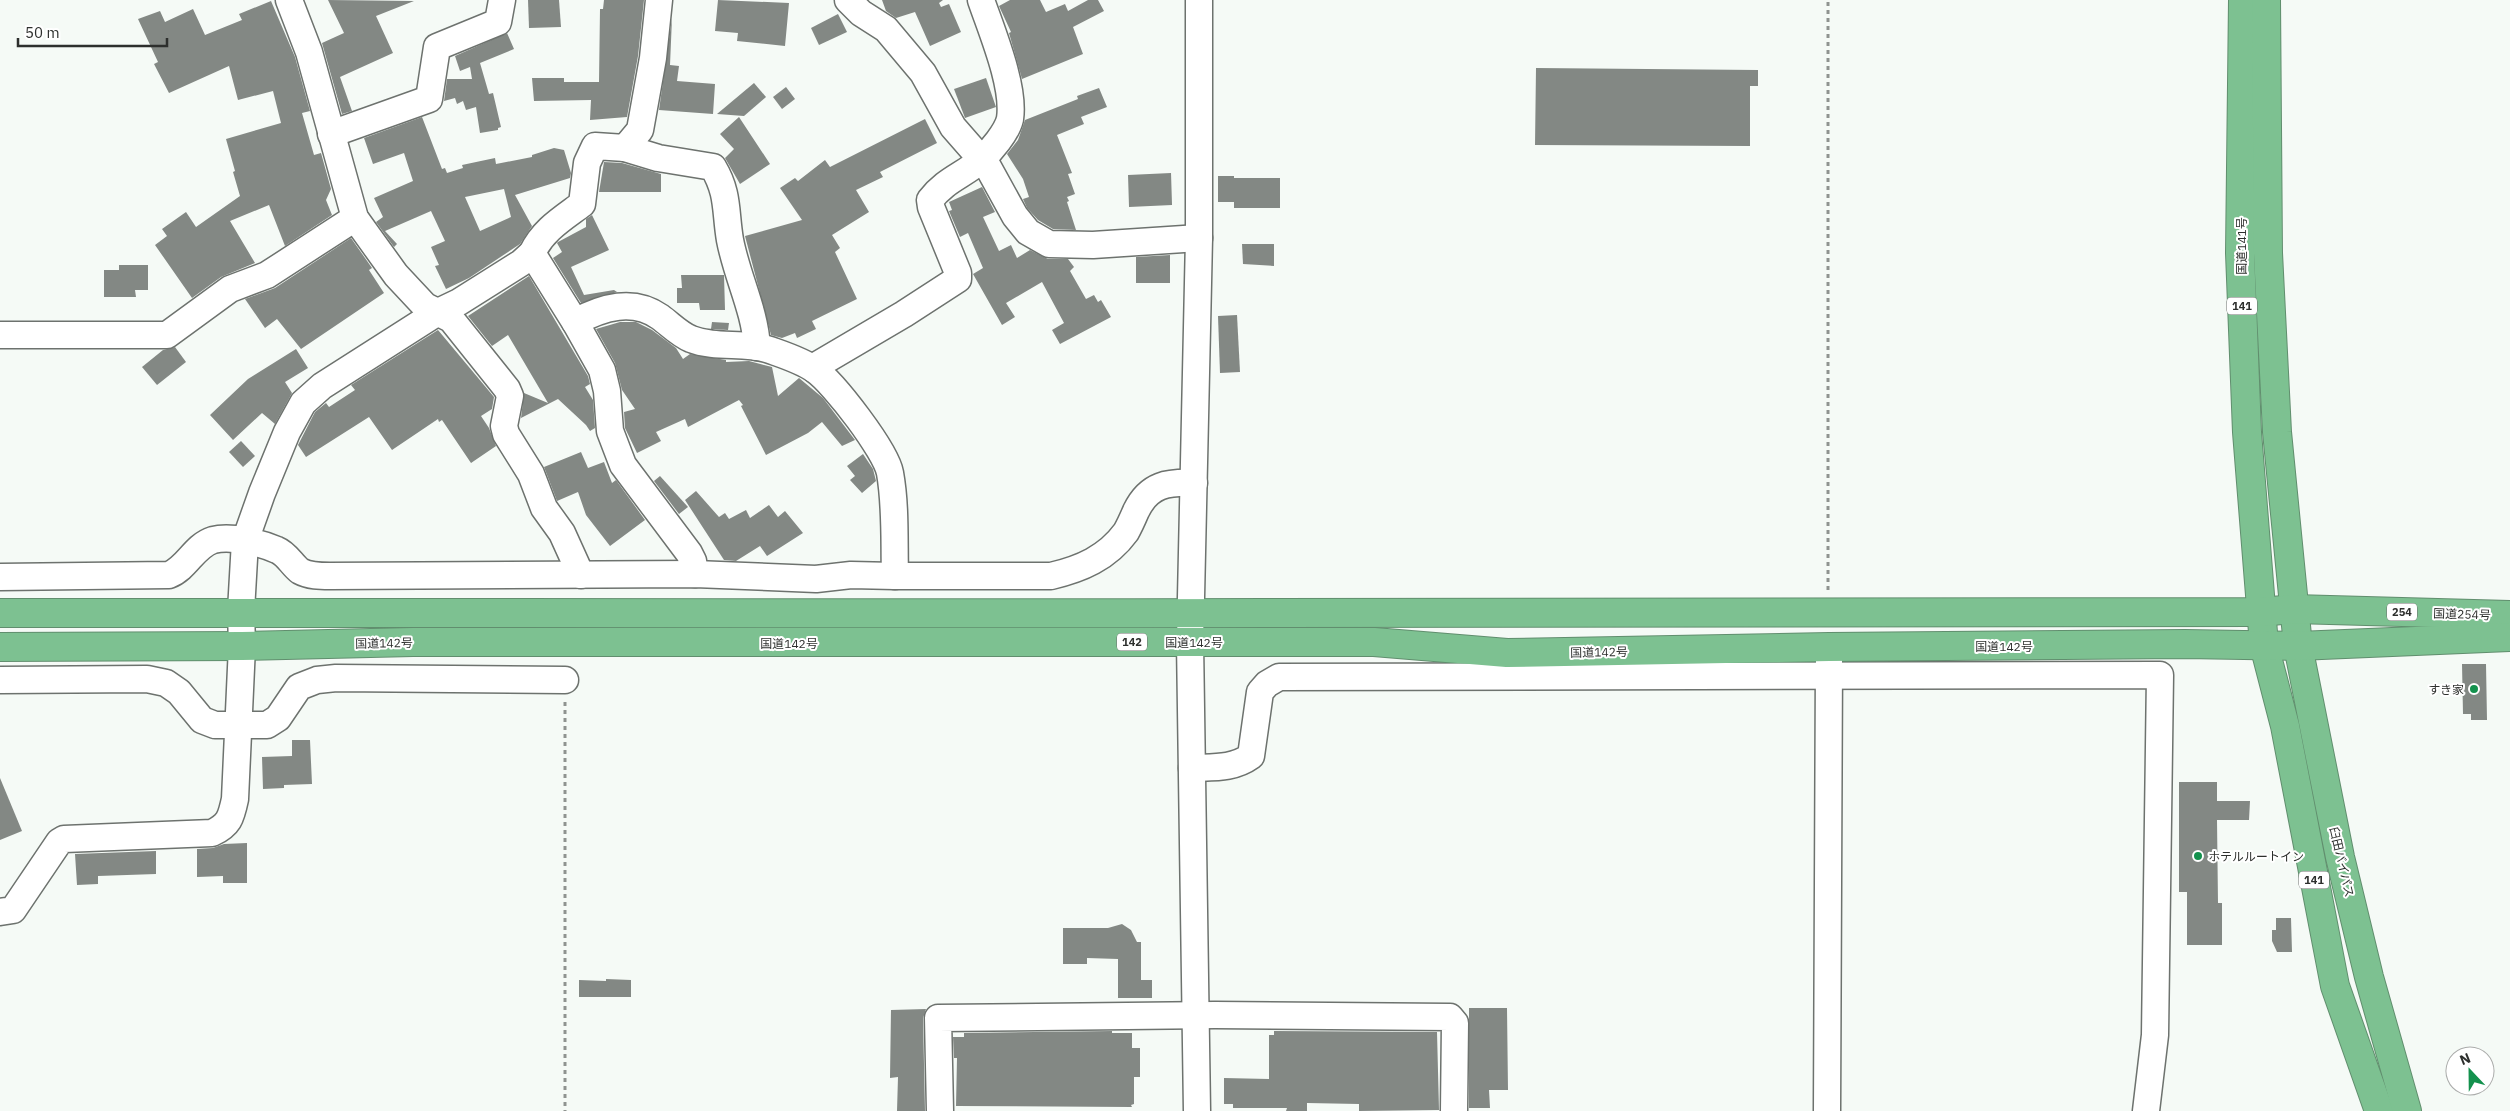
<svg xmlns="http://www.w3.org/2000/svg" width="2510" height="1111" viewBox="0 0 2510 1111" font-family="'IBM Plex Sans','Noto Sans JP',sans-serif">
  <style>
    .building { fill: #838884; fill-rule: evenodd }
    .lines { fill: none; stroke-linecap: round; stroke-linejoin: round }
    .minor-casing { stroke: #6d726e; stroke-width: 29 }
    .highway-casing { stroke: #618e6e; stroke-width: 30 }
    .path { stroke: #8f9390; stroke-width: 3; stroke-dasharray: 4 4; stroke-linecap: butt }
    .minor { stroke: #fff; stroke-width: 26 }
    .highway { stroke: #7dc191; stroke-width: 28 }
    .poi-dot { fill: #13914d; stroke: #fff; stroke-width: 2 }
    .labels { text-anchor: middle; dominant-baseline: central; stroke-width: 4; stroke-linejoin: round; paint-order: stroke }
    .shield { fill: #fff; stroke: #6c6d6c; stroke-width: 1 }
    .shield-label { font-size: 11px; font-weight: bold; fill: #2d2f2d }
    .street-label { font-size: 12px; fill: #2d2f2d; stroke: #fff }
    .poi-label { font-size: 12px; fill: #2d2f2d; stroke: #fff; text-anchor: end }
  </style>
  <rect width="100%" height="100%" fill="#f5faf6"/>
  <g class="building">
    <path d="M328,0L414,1L376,16L393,53L340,77L352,111L342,114L322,43L344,33Z"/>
    <path d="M528,0H559L561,27L529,28Z"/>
    <path d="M604,0H644L638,56L627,117L590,120L591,100L534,101L532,78H564V82H599L600,9H603Z"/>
    <path d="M718,0L789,3L785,46L737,41L738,33L715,31Z"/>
    <path d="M882,0H943L939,3L941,7L949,4L961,32L930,46L915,12L896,18L886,11Z"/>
    <path d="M1010,0H1040L1046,12L1065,4L1068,11L1088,0H1098L1104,11L1073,27L1083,54L1022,79L1009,33L1011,32L999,6Z"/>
    <path d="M271,1L295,57L310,111L302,113L314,155L321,153L331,189L326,200L332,215L285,246L269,205L230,221L255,263L221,277L192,298L155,245L167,236L162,229L186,212L196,227L240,196L233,172L235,171L226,139L281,123L273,91L238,100L229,66L169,93L154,64L158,62L138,19L160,11L165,22L193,9L205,35L242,20L239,14Z"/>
    <path d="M838,14L847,32L819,45L811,28Z"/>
    <path d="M672,18L670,65L679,66L677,81L715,84L713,114L659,110Z"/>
    <path d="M507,33L514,49L480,63L489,94L493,93L501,127L498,128V130L480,133L476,107L466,110L463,101L457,104L455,98L444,101L447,79H472L470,67L460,71L455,56Z"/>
    <path d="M1536,68L1758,70V86H1750V146L1535,145Z"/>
    <path d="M986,78L996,107L965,118L954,89Z"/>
    <path d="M754,83L766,97L744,116L717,114Z"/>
    <path d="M786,87L795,99L782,109L773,97Z"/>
    <path d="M1099,88L1107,107L1081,117L1084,124L1057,135L1072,173L1068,174L1075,194L1067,197L1069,201L1067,202L1076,230L1053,229L1038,220L1027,208L1023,199L1029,197L1023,179L1007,154L1018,140L1025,120L1078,99L1077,96Z"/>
    <path d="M422,117L442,169L445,168L447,173L463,168L462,165L495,158L496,164L532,157V155L554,148L564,150L571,173L570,178L515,195L532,226L520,244L469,278L446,289L435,266L439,265L431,247L445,241L431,211L385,231L397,244L394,247L376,222L383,217L374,198L413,181L404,153L373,164L364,138ZM504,189L511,217L480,231L465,197Z"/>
    <path d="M739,117L770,164L740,184L725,158L734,149L720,134Z"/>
    <path d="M925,119L937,143L880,172L883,177L856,190L869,212L832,235L840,248L835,252L857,299L812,321L816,329L797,338L795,333L782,338L771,335L745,236L802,220L780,188L795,178L798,181L825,160L830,167Z"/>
    <path d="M604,162L622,163L661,174V192H599Z"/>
    <path d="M1171,173L1172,205L1129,207L1128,175Z"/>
    <path d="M1218,176H1234V178H1280V208H1234V202H1218Z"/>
    <path d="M982,187L995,212L983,217L999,251L1011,245L1017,258L1030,250L1048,259H1068L1074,267L1070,271L1086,299L1094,295L1098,302L1101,300L1111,317L1060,344L1052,330L1064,323L1042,282L1006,303L1015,317L1002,325L973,274L983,268L968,233L960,237L949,211L952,210L949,202Z"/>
    <path d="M592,215L609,250L571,267L584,295L614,290L617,292L581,303L553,258L562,252L557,243L558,242L586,227V219Z"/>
    <path d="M351,238L372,268L369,270L384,293L301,349L277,319L265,328L245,299L275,288Z"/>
    <path d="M1242,244H1274V266L1243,264Z"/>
    <path d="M1170,255V283H1136V257Z"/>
    <path d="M119,265H148V290H135L136,297H104V270H119Z"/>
    <path d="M681,275H724L725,310H700L699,303H677V288H682Z"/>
    <path d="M529,276L588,376L590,384L585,387L593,400L595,428L590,431L586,425L558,399L521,418L524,393L548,403L508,335L492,346L468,316Z"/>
    <path d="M1237,315L1240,372L1220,373L1218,316Z"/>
    <path d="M620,322H636L652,330L676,348L683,359L690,354L726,360V362L749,361L772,367L778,396L799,378L823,398L855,440L842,446L822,422L808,433L766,455L741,406L743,405L739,400L688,427L685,419L656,432L661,441L637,453L625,428L624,412L635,409L622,390L615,363L596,329Z"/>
    <path d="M712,322L729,323L728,330L711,329Z"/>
    <path d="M438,330L494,397L492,409L481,416L489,428L496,446L471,463L442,420L439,422L438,419L392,450L369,417L306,457L298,445L315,412L326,403L329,407L355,390L351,385Z"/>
    <path d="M175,347L186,362L157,385L142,367L163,350Z"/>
    <path d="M296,349L308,368L285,382L292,393L275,424L262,413L233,440L210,415L248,379Z"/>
    <path d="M241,441L255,456L243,467L229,452Z"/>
    <path d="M581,452L588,468L604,462L612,483L616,480L645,520L610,546L586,515L578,492L557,501L544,467Z"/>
    <path d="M863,454L873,469L876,481L862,493L850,480L855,476L847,466Z"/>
    <path d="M660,476L688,507L679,514L654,481Z"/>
    <path d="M696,491L719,517L725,513L729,519L746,510L750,518L769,505L778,517L785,511L803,533L767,556L760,546L736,561L724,560L685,500Z"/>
    <path d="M2462,664H2486L2487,720H2471V714H2463Z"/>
    <path d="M292,740H310L312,784L284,785V788L263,789L262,757L292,756Z"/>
    <path d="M0,778L22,831L0,840Z"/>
    <path d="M2179,782H2217V801H2250L2249,820H2217L2218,903H2222V945H2187V892H2179Z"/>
    <path d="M247,843V883H223V876L197,877V849L213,848L224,844Z"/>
    <path d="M156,851V874L98,876V884L77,885L75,854Z"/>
    <path d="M2276,918H2291L2292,952H2277L2272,941V930H2276Z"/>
    <path d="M1122,924L1131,930L1137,942H1141V980H1152V998H1118V959L1087,958V964H1063V928H1108Z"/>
    <path d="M606,979L631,980V997H579V980L606,981Z"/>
    <path d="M1469,1008H1507L1508,1090H1489L1490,1108H1469Z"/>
    <path d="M926,1009L923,1018L925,1111H897L898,1077L890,1078L891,1010Z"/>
    <path d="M1112,1031V1033H1132V1048H1140V1077H1134V1104L1131,1105L1132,1107L956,1106L957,1058H954L953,1037H964V1033Z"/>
    <path d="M1274,1031L1437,1032L1439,1110L1359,1111V1104L1307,1103V1111H1286L1287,1108H1233V1104H1224V1078L1269,1079V1035H1274Z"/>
  </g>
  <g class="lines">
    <defs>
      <g id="minor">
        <path d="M289,0L309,52L355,218L396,275L425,306L451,319L507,389L510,396L504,426L506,434L531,474L544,508L562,533L581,575"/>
        <path d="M659,0L653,58L640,130L625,148L658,158L713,167C729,194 725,211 730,240C737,277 755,310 757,347"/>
        <path d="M848,0L861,13L886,29L923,73L953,127L988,167L1015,216L1028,232L1049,244L1093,245L1199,238"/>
        <path d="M331,134L429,99L437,47L498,22L502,0"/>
        <path d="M532,253C543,230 562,219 582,204L587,163L595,146L625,148"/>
        <path d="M575,322L602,370L607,391L610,431L623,465L689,553L693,561L695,574"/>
        <path d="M0,335H167L230,289L267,275L355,218"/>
        <path d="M814,369L819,364L904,314L958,279V273L931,207L930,200C945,180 964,175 981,160C991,151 1007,132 1010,119C1015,86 992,32 981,0"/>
        <path d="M0,577L169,575C187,568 194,546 213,540C231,535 261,543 277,550C287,554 292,565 300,571C309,576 320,576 330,576L695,574L816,579L851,575L895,576"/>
        <path d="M0,680L147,679L166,683L179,692L202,720L215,725H267L278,718L299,687L317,680L336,678L565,680"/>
        <path d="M1192,768C1214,767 1233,769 1251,756L1260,692L1267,684L1279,677L2160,675L2155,1035L2146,1111"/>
        <path d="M0,912L13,910L59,842L64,839L212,833C229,825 231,818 235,799L242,646L241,611L245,541L262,493L287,432L303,403L322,386L438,312L459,302L521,263L532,253L575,322C603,307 633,298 660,317C671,325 679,334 691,339C717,349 745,341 770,350C784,355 803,361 815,370C834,383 886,451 890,473C896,506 894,542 895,576H1051C1081,569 1107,558 1126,532C1130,525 1133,518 1136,511C1149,484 1168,482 1194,483"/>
        <path d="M940,1111L938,1018L1215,1015L1450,1017L1455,1023L1454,1111"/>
        <path d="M1197,1111L1190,642L1199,238V0"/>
        <path d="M1827,1111L1829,658"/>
      </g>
      <g id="highway">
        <path d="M2243,0L2240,253L2247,432L2264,645L2285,726L2335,986L2379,1111"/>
        <path d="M2266,0L2268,253L2277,432L2298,646L2340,857L2369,977L2407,1111"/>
        <path d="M0,613C754,608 1507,619 2261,612L2294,609L2510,615"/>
        <path d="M0,647L242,646L413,642H1374L1507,653L1829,647L2185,644L2298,646L2510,637"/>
      </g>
    </defs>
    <use href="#minor" class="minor-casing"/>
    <use href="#highway" class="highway-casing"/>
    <g class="path">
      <path d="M1828,590V0"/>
      <path d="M565,702V1111"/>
    </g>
    <use href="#minor" class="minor"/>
    <use href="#highway" class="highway"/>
  </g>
  <g class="poi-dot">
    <circle cx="2474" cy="689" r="5"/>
    <circle cx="2198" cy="856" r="5"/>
  </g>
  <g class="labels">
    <g class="shield">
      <rect x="2227" y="297.5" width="30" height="17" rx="4"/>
      <rect x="2387" y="603.5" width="30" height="17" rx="4"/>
      <rect x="1117" y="633.5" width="30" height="17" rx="4"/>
      <rect x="2299" y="871.5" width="30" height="17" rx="4"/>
    </g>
    <g class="shield-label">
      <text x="2242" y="306">141</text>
      <text x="2402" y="612">254</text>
      <text x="1132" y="642">142</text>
      <text x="2314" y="880">141</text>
    </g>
    <g class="street-label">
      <text transform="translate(2241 246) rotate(-90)">国道141号</text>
      <text transform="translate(2462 614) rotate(2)">国道254号</text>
      <text x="1194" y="642">国道142号</text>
      <text transform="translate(384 643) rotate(-1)">国道142号</text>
      <text x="789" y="643">国道142号</text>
      <text x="2004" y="646">国道142号</text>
      <text transform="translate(1599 652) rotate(-1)">国道142号</text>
      <text transform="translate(2342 862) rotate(77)">臼田バイパス</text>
    </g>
    <g class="poi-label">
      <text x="2464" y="689">すき家</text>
      <text x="2208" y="856" text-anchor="start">ホテルルートイン</text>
    </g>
  </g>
  <g transform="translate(2470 1071) rotate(338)"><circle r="24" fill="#ffffff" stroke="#abacab"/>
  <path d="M0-4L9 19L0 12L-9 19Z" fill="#13914d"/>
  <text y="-8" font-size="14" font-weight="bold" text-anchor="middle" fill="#2d2f2d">N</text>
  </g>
  <path d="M18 38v8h149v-8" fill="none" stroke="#2d2f2d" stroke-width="2.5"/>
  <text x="25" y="38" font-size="15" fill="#2d2f2d" stroke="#ffffff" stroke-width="4" paint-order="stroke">50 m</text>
</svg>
